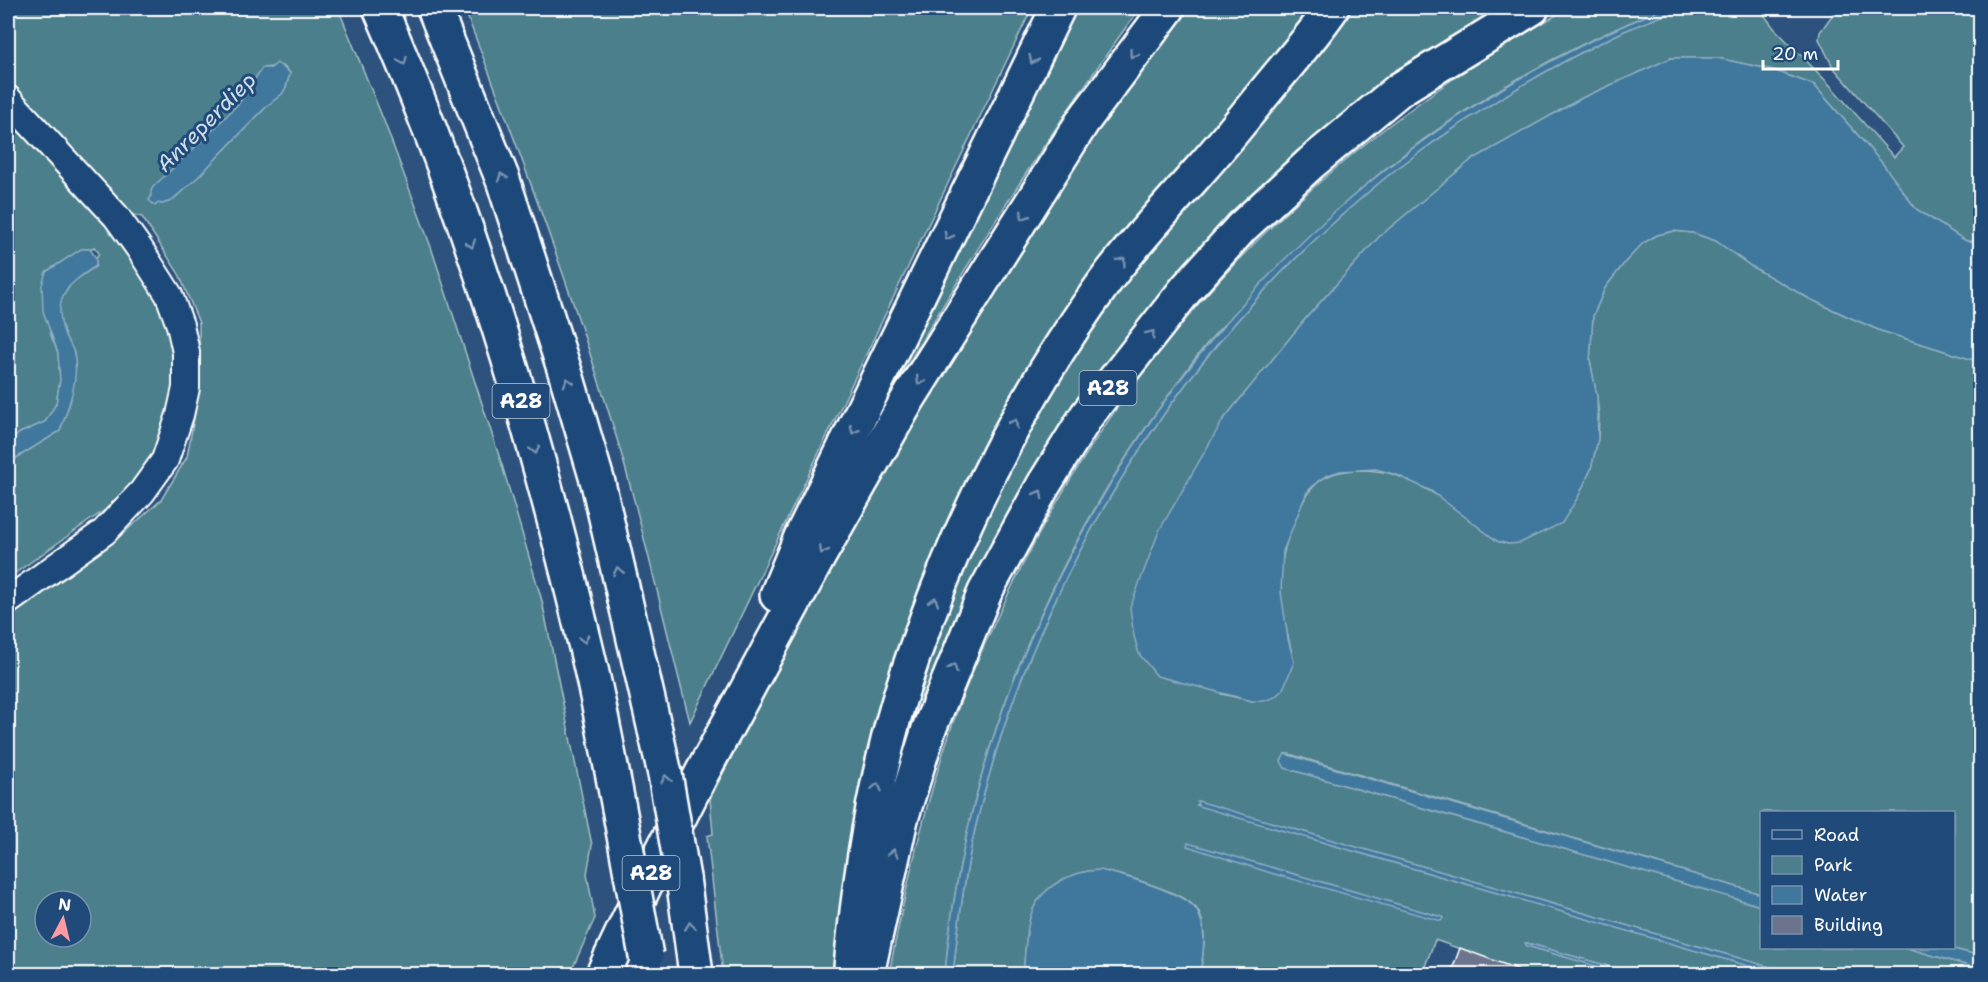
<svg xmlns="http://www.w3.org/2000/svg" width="1988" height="982" viewBox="0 0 1988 982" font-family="'Shantell Sans',sans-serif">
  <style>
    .green { fill: #4c7f8b; stroke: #a6bfc5; stroke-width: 1.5; fill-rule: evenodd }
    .water { fill: #40779c; stroke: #8cadc4; stroke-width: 1.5 }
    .building { fill: #6c748d; stroke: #fff; stroke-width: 1.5 }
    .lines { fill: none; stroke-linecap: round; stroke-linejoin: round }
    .minor-casing { stroke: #fff; stroke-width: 30 }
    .motorway-casing { stroke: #fff; stroke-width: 38 }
    .minor { stroke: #1f4a7a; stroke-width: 26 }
    .motorway { stroke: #1f4a7a; stroke-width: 33 }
    .motorway-bridge-casing { stroke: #fff; stroke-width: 38; stroke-linecap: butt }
    .motorway-bridge { stroke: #1f4a7a; stroke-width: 33 }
    .oneway { stroke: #7992af }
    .labels { text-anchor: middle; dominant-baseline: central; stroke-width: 6; stroke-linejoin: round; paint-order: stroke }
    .shield { fill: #1f4a7a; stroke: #bcc9d7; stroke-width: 1.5 }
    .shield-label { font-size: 20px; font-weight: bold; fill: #fff }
    .water-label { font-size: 22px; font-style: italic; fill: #cfdde6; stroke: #1f4a7a }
  </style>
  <rect width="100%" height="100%" fill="#2e527e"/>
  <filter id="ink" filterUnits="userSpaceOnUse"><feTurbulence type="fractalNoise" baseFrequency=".0167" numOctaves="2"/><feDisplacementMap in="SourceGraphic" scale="12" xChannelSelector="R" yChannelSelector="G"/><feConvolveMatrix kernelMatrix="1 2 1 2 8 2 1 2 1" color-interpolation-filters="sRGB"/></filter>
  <g filter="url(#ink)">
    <g class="green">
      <path d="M8,8H338L384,121L431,247L502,465L542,601L592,845L587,874L595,918L570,974H8V619L116,540L161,500L187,457L200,385L199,323L179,274L142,217L129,214L8,83ZM283,66L290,73L286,87L282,94L268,105L198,177L171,201L162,204L158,203L151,197L240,102L262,68ZM45,901H81V937H45Z"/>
      <path d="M464,8H1032L690,722C666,631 646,539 620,449C575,299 521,153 464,8Z"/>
      <path d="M1070,8H1140C1029,159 932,321 838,483Z"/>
      <path d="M1180,8H1317L976,476L837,974H723L707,836L713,834L710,799L895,438L1074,151Z"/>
      <path d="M1339,8H1509L1118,351L891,820L932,651L956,566L1064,357Z"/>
      <path d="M1569,8H1665C1569,46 1476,98 1395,161C1354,193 1319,229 1283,265C1261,288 1237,310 1216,333C1192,360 1172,391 1151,420C1038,583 962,776 945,974H889C907,879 929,786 963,695C975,664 989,635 1003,605C1126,344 1317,147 1569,8Z"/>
      <path d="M1684,8H1759L1774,28L1828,83L1894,157L1903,147L1833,67L1819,39L1820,32L1833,14L1849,8H1980V242L1966,241L1916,209L1882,163L1814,85L1773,70L1717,58H1671L1582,98L1470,161L1379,237L1307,317L1223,420L1221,694L1252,701L1294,662C1287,633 1279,602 1281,572C1282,554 1287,540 1293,523C1307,489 1318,471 1358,470C1372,470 1385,471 1398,476C1436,489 1466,517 1497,541L1508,544L1578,497L1591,469L1598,439L1599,417L1597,397L1590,360L1593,316L1605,288L1625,262L1643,243L1657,235L1674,231L1693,233L1716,241L1751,266L1810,299L1849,317L1881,331L1980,362V956L1950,948H1954V812H1762L1761,894L1289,754H1285V768L1761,906L1762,948H1907L1980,969V974H1794L1404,861L1196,805L1776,974H1636L1527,943V946L1624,974H1531L1435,940L1422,974H1200C1203,956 1209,924 1196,908C1182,892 1111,869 1090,871C1077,872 1047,889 1039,899C1025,920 1026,951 1023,974H953C958,926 964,877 975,829C1029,598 1163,373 1341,216C1360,199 1379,182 1399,167C1468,116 1541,71 1618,34C1639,24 1662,16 1684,8Z"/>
      <path d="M8,120L116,237L155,291L170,332L174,391L160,441L141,474L106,509L8,578V463L60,431L71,399L74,353L65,336L58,314L60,301L72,282L96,266V258L99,253L94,247L90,249H82L46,272L50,333L58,353L60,380L56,404L45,422L20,433L8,443Z"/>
    </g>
    <g class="water">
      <path d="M1665,8H1684C1662,16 1639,24 1618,34C1541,71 1468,116 1399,167C1379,182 1360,199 1341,216C1163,373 1029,598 975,829C964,877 958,926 953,974H945C957,836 997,703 1058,579C1188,317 1392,118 1665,8Z"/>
      <path d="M1671,58H1717L1773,70L1814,85L1882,163L1916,209L1966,241L1980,242V362L1881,331L1849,317L1810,299L1751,266L1716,241L1693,233L1674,231L1657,235L1643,243L1625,262L1605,288L1593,316L1590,360L1597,397L1598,439L1591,469L1578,497L1562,523L1520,543L1508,544L1497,541L1431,491L1397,475L1376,469L1340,471L1328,475L1318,481L1307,492L1283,551L1281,592L1288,639L1294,662L1283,689L1275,697L1264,701H1252L1157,676L1139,654L1134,636L1130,608L1159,531L1223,420L1307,317L1379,237L1470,161L1582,98Z"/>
      <path d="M277,63L290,73L286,87L282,94L268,105L198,177L171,201L162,204L158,203L155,206L149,200L151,197V191L153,187L207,136L240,102L262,68H271Z"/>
      <path d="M81,249H90L96,258V266C67,285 52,296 64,333C66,340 73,346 74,354C80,378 68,408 60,431L8,463V443L20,433L45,422L56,404L60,380L58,353L43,311L42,285L46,272Z"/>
      <path d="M1285,754L1761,894V906L1285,768L1281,761Z"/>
      <path d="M1197,801H1198L1794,974H1776L1198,806Z"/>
      <path d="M1188,843L1442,917L1443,918L1441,921L1271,873L1187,846Z"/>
      <path d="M1100,870C1121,875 1187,893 1197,911C1208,930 1203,954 1200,974H1023C1025,956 1025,936 1030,918C1038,887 1071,871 1100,870Z"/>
      <path d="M1525,943H1527L1636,974H1624L1527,946Z"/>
      <path d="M1907,948H1950L1980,956V969Z"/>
    </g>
    <path class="building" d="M1460,948L1525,972V975H1450Z"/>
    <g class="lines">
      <defs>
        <path id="minor" d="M8,99L116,216L139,248L169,295L180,325L186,352V388L180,415L165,460L142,492L104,532L8,601"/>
        <g id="motorway">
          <path d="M380,8C471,216 536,435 588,656C600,706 609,757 619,808"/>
          <path d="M434,8L503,180L567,378L598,483L655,730"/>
          <path d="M777,595L801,537L1058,8"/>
          <path d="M683,878L696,974"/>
          <path d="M851,967C858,893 868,821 886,749C896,705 911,661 927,618C971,499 1029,386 1104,283C1133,243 1168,207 1200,170C1226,141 1250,110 1274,81C1294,57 1315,33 1332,8"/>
          <path d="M603,974L645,885L702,773L819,556L907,401L1083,121L1168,8"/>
          <path d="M867,974L901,819L929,729L985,592L1043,486L1087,415L1187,288L1242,227L1311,163L1400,89L1532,8"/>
        </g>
      </defs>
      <use href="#minor" class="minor-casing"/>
      <use href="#motorway" class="motorway-casing"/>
      <use href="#minor" class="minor"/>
      <use href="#motorway" class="motorway"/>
      <defs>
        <g id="motorway-bridge">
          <path d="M655,730L665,774L683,878"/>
          <path d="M619,808L646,956"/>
        </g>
      </defs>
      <use href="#motorway-bridge" class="motorway-bridge-casing"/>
      <use href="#motorway-bridge" class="motorway-bridge"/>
    </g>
    <defs><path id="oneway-chevron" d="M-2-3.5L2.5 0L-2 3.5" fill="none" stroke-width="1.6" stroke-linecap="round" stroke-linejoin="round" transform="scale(1.5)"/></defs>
    <g class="oneway">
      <use href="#oneway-chevron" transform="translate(1133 54) rotate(127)"/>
      <use href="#oneway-chevron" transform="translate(1033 60) rotate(116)"/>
      <use href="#oneway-chevron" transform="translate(403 61) rotate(68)"/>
      <use href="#oneway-chevron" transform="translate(502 177) rotate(-111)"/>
      <use href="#oneway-chevron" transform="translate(1024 216) rotate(122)"/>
      <use href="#oneway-chevron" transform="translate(948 236) rotate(116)"/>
      <use href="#oneway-chevron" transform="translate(471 244) rotate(71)"/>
      <use href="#oneway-chevron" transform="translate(1122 261) rotate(-52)"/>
      <use href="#oneway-chevron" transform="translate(1151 334) rotate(-52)"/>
      <use href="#oneway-chevron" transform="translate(920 381) rotate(122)"/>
      <use href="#oneway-chevron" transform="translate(568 382) rotate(-107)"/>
      <use href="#oneway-chevron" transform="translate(1014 423) rotate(-60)"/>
      <use href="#oneway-chevron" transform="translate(854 430) rotate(116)"/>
      <use href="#oneway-chevron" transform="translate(535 450) rotate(74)"/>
      <use href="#oneway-chevron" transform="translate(1039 494) rotate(-61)"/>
      <use href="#oneway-chevron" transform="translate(823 550) rotate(119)"/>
      <use href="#oneway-chevron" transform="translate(618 571) rotate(-103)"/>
      <use href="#oneway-chevron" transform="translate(934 601) rotate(-70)"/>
      <use href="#oneway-chevron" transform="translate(584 639) rotate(76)"/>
      <use href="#oneway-chevron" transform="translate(953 668) rotate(-68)"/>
      <use href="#oneway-chevron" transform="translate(666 779) rotate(-101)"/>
      <use href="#oneway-chevron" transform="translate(877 787) rotate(-78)"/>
      <use href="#oneway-chevron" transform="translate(893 853) rotate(-78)"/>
      <use href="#oneway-chevron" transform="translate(690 926) rotate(-97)"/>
    </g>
  </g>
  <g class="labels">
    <g class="shield">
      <rect x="1079.5" y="371" width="57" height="34" rx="4.5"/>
      <rect x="492.5" y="384" width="57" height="34" rx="4.5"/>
      <rect x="622.5" y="856" width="57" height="34" rx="4.5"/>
    </g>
    <g class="shield-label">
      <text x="1108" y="388">A28</text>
      <text x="521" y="401">A28</text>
      <text x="651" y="873">A28</text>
    </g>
    <g class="water-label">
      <text transform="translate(206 122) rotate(-45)">Anreperdiep</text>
    </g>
  </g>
  <rect width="1988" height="982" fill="none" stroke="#1f4a7a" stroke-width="30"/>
  <rect x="15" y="15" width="1958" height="952" fill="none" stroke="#fff" stroke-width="2" filter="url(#ink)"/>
  <rect x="1760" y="811" width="195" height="138" fill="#1f4a7a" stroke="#7992af" stroke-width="1.5"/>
  <rect x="1772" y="830" width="30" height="9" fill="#1f4a7a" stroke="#7992af" stroke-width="1.5"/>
  <text x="1814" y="841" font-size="18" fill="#ffffff">Road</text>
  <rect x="1772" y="856" width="30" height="18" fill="#4c7f8b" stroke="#7992af" stroke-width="1.5"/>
  <text x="1814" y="871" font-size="18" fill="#ffffff">Park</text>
  <rect x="1772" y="886" width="30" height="18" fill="#40779c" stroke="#7992af" stroke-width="1.5"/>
  <text x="1814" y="901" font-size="18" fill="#ffffff">Water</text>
  <rect x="1772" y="916" width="30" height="18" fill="#6c748d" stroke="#7992af" stroke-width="1.5"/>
  <text x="1814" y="931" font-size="18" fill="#ffffff">Building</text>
  <g transform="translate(63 919) rotate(7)"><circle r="28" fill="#1f4a7a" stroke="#7992af" stroke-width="1.5"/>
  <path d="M0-4.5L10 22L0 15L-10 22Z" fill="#ff9aa2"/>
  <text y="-9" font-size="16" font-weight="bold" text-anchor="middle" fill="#ffffff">N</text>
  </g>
  <path d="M1763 60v9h75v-9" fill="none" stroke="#ffffff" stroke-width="3"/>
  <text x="1772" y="60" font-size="18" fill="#ffffff" stroke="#1f4a7a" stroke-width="4.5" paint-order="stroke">20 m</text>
</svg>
